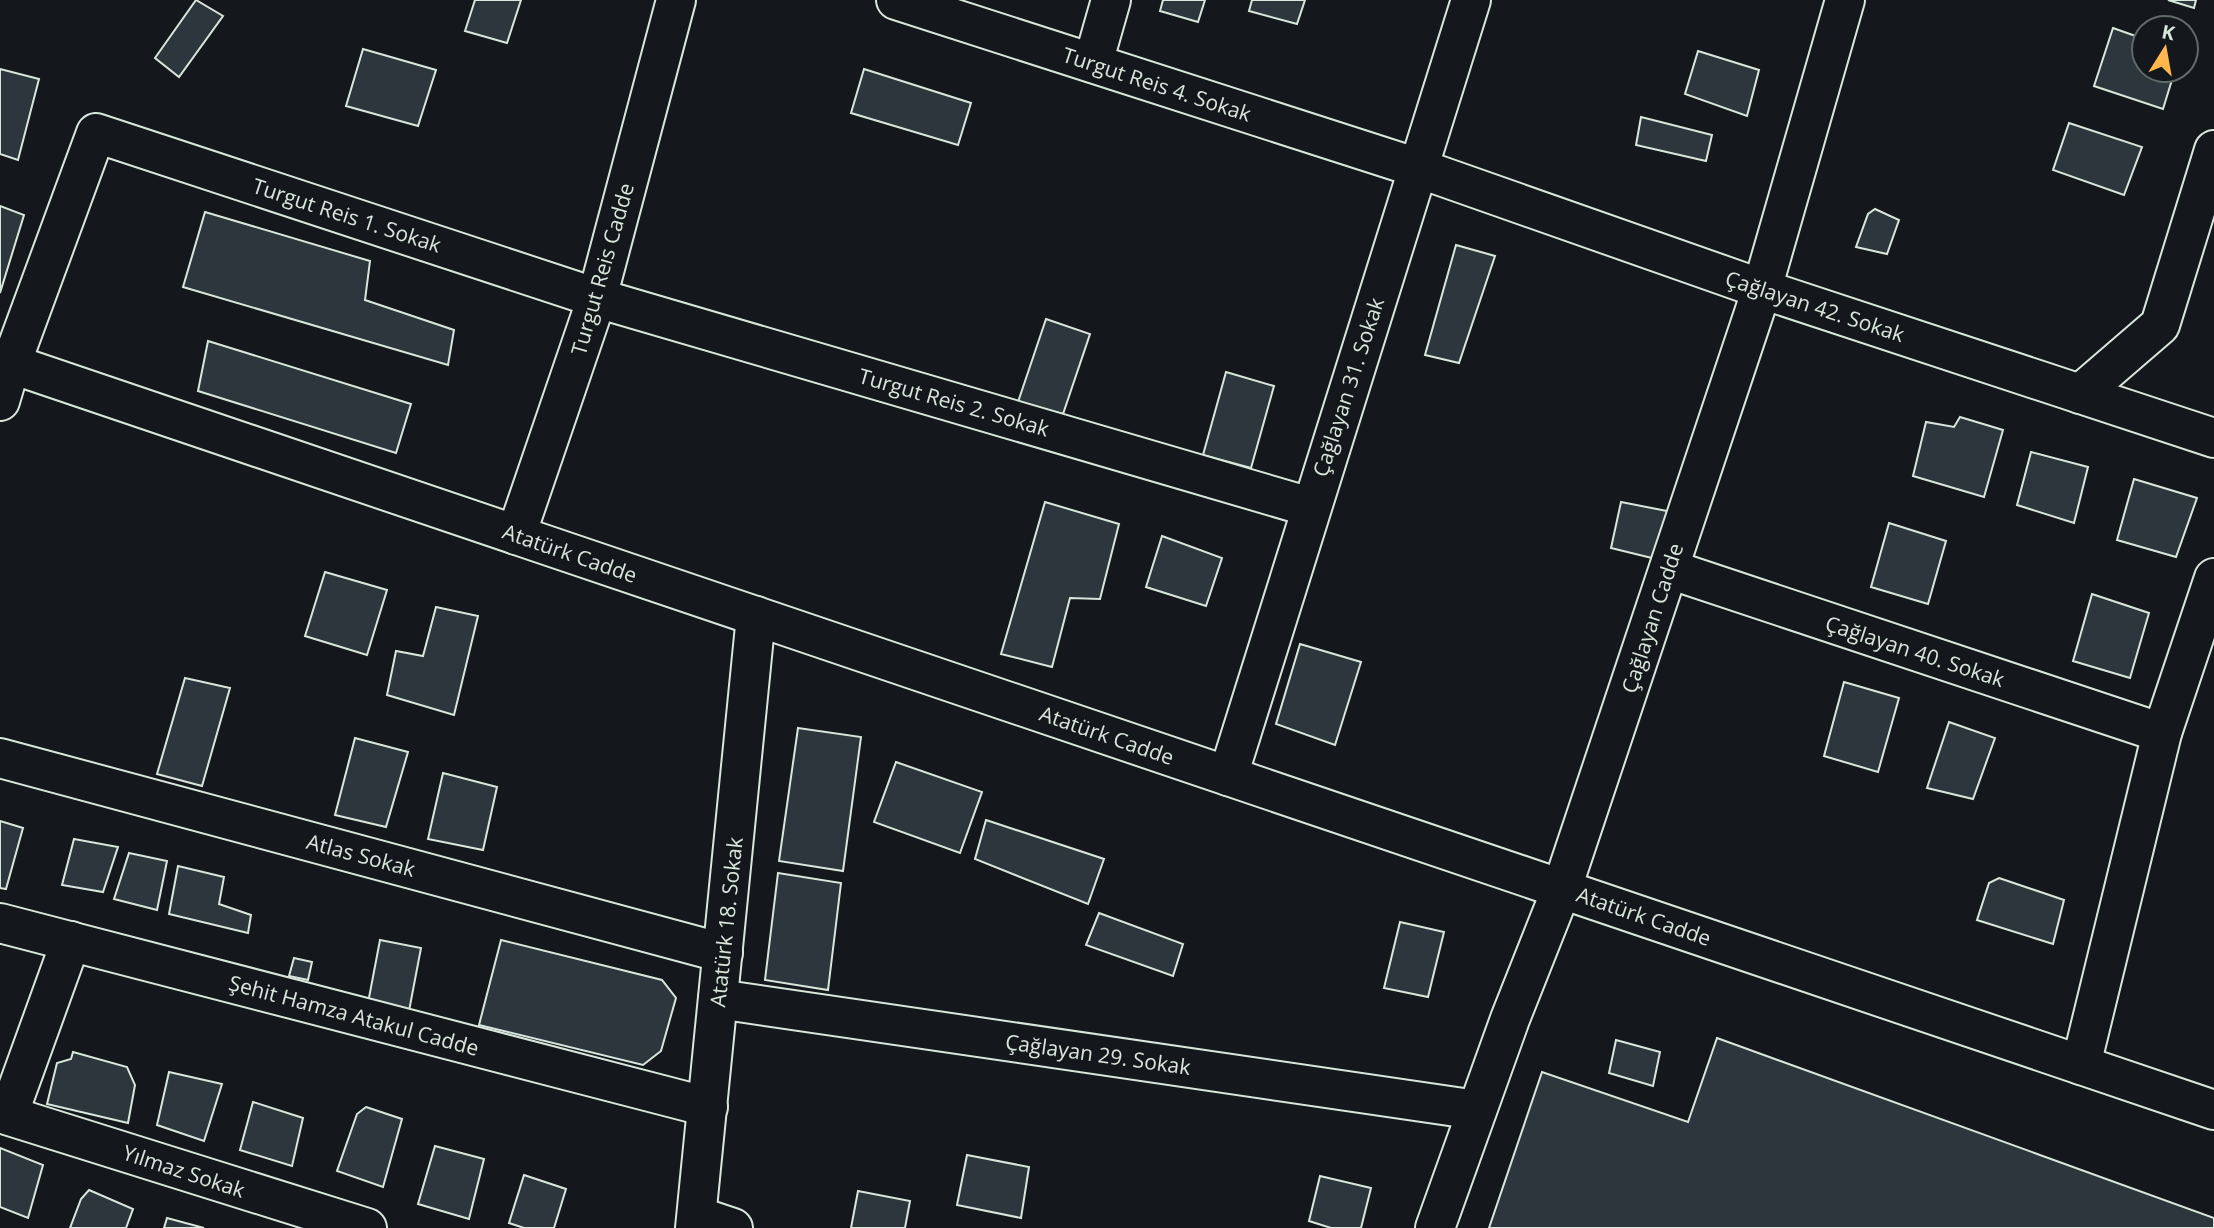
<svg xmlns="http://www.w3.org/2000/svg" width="2214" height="1228" viewBox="0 0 2214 1228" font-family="'Open Sans',sans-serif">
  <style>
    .building { fill: #2c363c; stroke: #d8e6dc; stroke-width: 2 }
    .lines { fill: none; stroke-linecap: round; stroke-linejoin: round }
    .minor-casing { stroke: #d8e6dc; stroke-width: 42 }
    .major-casing { stroke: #d8e6dc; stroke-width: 42 }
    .minor { stroke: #14181c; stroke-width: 38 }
    .major { stroke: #14181c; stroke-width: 38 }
    .labels { text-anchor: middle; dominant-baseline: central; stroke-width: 5; stroke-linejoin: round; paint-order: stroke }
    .street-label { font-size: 21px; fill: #d8e6dc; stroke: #14181c }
  </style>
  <rect width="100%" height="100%" fill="#14181c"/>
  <g class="building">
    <path d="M196,0L223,16L179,77L155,58Z"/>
    <path d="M475,0H521L507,43L465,31Z"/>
    <path d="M1163,0H1205L1198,22L1160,11Z"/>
    <path d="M1252,0H1305L1297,24L1249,11Z"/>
    <path d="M2168,0H2196L2194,8Z"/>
    <path d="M2113,28L2144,39V70H2175L2163,109L2094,86Z"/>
    <path d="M363,49L436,70L418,126L346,106Z"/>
    <path d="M1698,51L1759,70L1747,116L1685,94Z"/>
    <path d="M0,69L39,79L18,160L0,154Z"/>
    <path d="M864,69L971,103L958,145L851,113Z"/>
    <path d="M1641,117L1712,135L1706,161L1636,145Z"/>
    <path d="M2069,123L2142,147L2124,195L2053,170Z"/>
    <path d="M0,206L24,215L0,293Z"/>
    <path d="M1875,209L1899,220L1887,254L1856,247L1868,214Z"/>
    <path d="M205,212L370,261L365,300L454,330L448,365L183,287Z"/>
    <path d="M1456,245L1495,256L1459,363L1425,355Z"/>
    <path d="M1046,319L1090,334L1063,414L1018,402Z"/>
    <path d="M208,341L411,404L396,453L198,391Z"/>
    <path d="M1226,372L1274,386L1251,468L1203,455Z"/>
    <path d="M1960,417L2003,430L1984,497L1913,476L1926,422L1954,427Z"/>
    <path d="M2031,452L2088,467L2074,523L2017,505Z"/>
    <path d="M2134,479L2197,498L2176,557L2117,540Z"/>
    <path d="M1045,502L1119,524L1100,599L1070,598L1052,667L1001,654Z"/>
    <path d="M1621,502L1667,511L1656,559L1611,548Z"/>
    <path d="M1889,523L1946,541L1928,604L1871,587Z"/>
    <path d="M1162,536L1222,558L1206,606L1146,587Z"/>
    <path d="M325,572L387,590L367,655L305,636Z"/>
    <path d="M2092,594L2149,613L2130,678L2073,661Z"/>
    <path d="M436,607L478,616L454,715L387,695L396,651L423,656Z"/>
    <path d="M1300,644L1361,662L1335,745L1276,724Z"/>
    <path d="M185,678L230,688L202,786L157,774Z"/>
    <path d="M1844,682L1899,698L1878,772L1824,756Z"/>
    <path d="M1949,722L1995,738L1973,799L1927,788Z"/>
    <path d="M798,728L861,737L843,871L779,861Z"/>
    <path d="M355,738L408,752L386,827L335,815Z"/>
    <path d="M896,762L982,792L960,853L874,822Z"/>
    <path d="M443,773L497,787L483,850L428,839Z"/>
    <path d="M986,820L1104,859L1088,904L975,859Z"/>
    <path d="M0,821L23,828L6,889L0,888Z"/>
    <path d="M74,839L118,847L103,892L62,885Z"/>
    <path d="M129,853L167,861L157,910L114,899Z"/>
    <path d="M178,866L224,877L219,904L251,915L248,933L169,914Z"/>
    <path d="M778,873L841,883L828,990L765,980Z"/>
    <path d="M1999,878L2064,900L2053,944L1977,920L1989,883Z"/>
    <path d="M1099,913L1183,944L1173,976L1086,945Z"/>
    <path d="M1400,922L1444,932L1428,997L1384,988Z"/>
    <path d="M380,940L421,948L409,1011L368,1003Z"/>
    <path d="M501,940L662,980L676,998L661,1051L643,1065L479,1025Z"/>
    <path d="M294,958L312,962L308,980L289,976Z"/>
    <path d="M1717,1038L2214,1218V1228H1489L1542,1072L1688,1122Z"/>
    <path d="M1616,1040L1660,1052L1653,1086L1609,1073Z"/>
    <path d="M73,1052L127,1067L135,1085L128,1123L47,1104L57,1063L71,1059Z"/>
    <path d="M169,1072L222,1084L204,1141L157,1125Z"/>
    <path d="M253,1102L303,1118L292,1166L240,1150Z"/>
    <path d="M366,1107L402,1119L383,1187L337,1171L357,1114Z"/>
    <path d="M435,1146L484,1159L469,1219L418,1204Z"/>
    <path d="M0,1148L43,1165L28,1218L0,1207Z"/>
    <path d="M967,1155L1029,1167L1021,1218L957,1205Z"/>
    <path d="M524,1175L566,1189L554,1228H524L509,1223Z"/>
    <path d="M1320,1176L1371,1188L1361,1228H1331L1309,1221Z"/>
    <path d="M89,1190L133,1209L126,1228H70L81,1199Z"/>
    <path d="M858,1191L910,1201L905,1228H851Z"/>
    <path d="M167,1218L204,1228H164Z"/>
  </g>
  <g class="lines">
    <defs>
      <g id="minor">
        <path d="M896,0L1418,168L1762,289L2214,438"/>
        <path d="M1093,63L1111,0"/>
        <path d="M2080,394L2160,325L2214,150"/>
        <path d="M0,401L11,364L96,133L597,298L1310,507"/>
        <path d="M516,535L597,298L676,0"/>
        <path d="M1669,569L2162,733"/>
        <path d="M0,758L723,953"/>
        <path d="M1228,776L1471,0"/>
        <path d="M0,923L708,1107"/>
        <path d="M718,999L1477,1110"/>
        <path d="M2081,1065L2162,733L2214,578"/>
        <path d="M0,1113L367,1228"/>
        <path d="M8,1115L71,941"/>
        <path d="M697,1216L733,1228"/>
        <path d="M695,1228L756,616"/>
        <path d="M1435,1228L1510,1019L1562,888L1762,289L1845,0"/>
      </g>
      <path id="major" d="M0,360L2214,1110"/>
    </defs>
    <use href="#minor" class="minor-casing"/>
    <use href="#major" class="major-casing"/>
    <use href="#minor" class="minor"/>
    <use href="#major" class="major"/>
  </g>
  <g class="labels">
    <g class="street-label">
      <text transform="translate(1157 84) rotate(18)">Turgut Reis 4. Sokak</text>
      <text transform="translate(347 215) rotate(18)">Turgut Reis 1. Sokak</text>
      <text transform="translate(602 269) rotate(-74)">Turgut Reis Cadde</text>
      <text transform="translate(1815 306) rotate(18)">Çağlayan 42. Sokak</text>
      <text transform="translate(1348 387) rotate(-72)">Çağlayan 31. Sokak</text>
      <text transform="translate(954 402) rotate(16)">Turgut Reis 2. Sokak</text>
      <text transform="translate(570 553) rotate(19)">Atatürk Cadde</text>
      <text transform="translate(1652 618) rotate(-72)">Çağlayan Cadde</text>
      <text transform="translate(1915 651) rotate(18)">Çağlayan 40. Sokak</text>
      <text transform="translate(1107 735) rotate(19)">Atatürk Cadde</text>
      <text transform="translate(361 855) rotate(15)">Atlas Sokak</text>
      <text transform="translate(1644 916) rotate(19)">Atatürk Cadde</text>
      <text transform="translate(726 922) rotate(-84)">Atatürk 18. Sokak</text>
      <text transform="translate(354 1015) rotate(15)">Şehit Hamza Atakul Cadde</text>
      <text transform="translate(1098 1054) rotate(8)">Çağlayan 29. Sokak</text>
      <text transform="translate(184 1171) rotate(18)">Yılmaz Sokak</text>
    </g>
  </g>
  <g transform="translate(2165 49) rotate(11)"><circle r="33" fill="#14181c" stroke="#626a69" stroke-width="2"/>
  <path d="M0-5L12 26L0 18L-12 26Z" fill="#ffb74d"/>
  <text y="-10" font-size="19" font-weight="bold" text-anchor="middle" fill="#d8e6dc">K</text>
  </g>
</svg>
